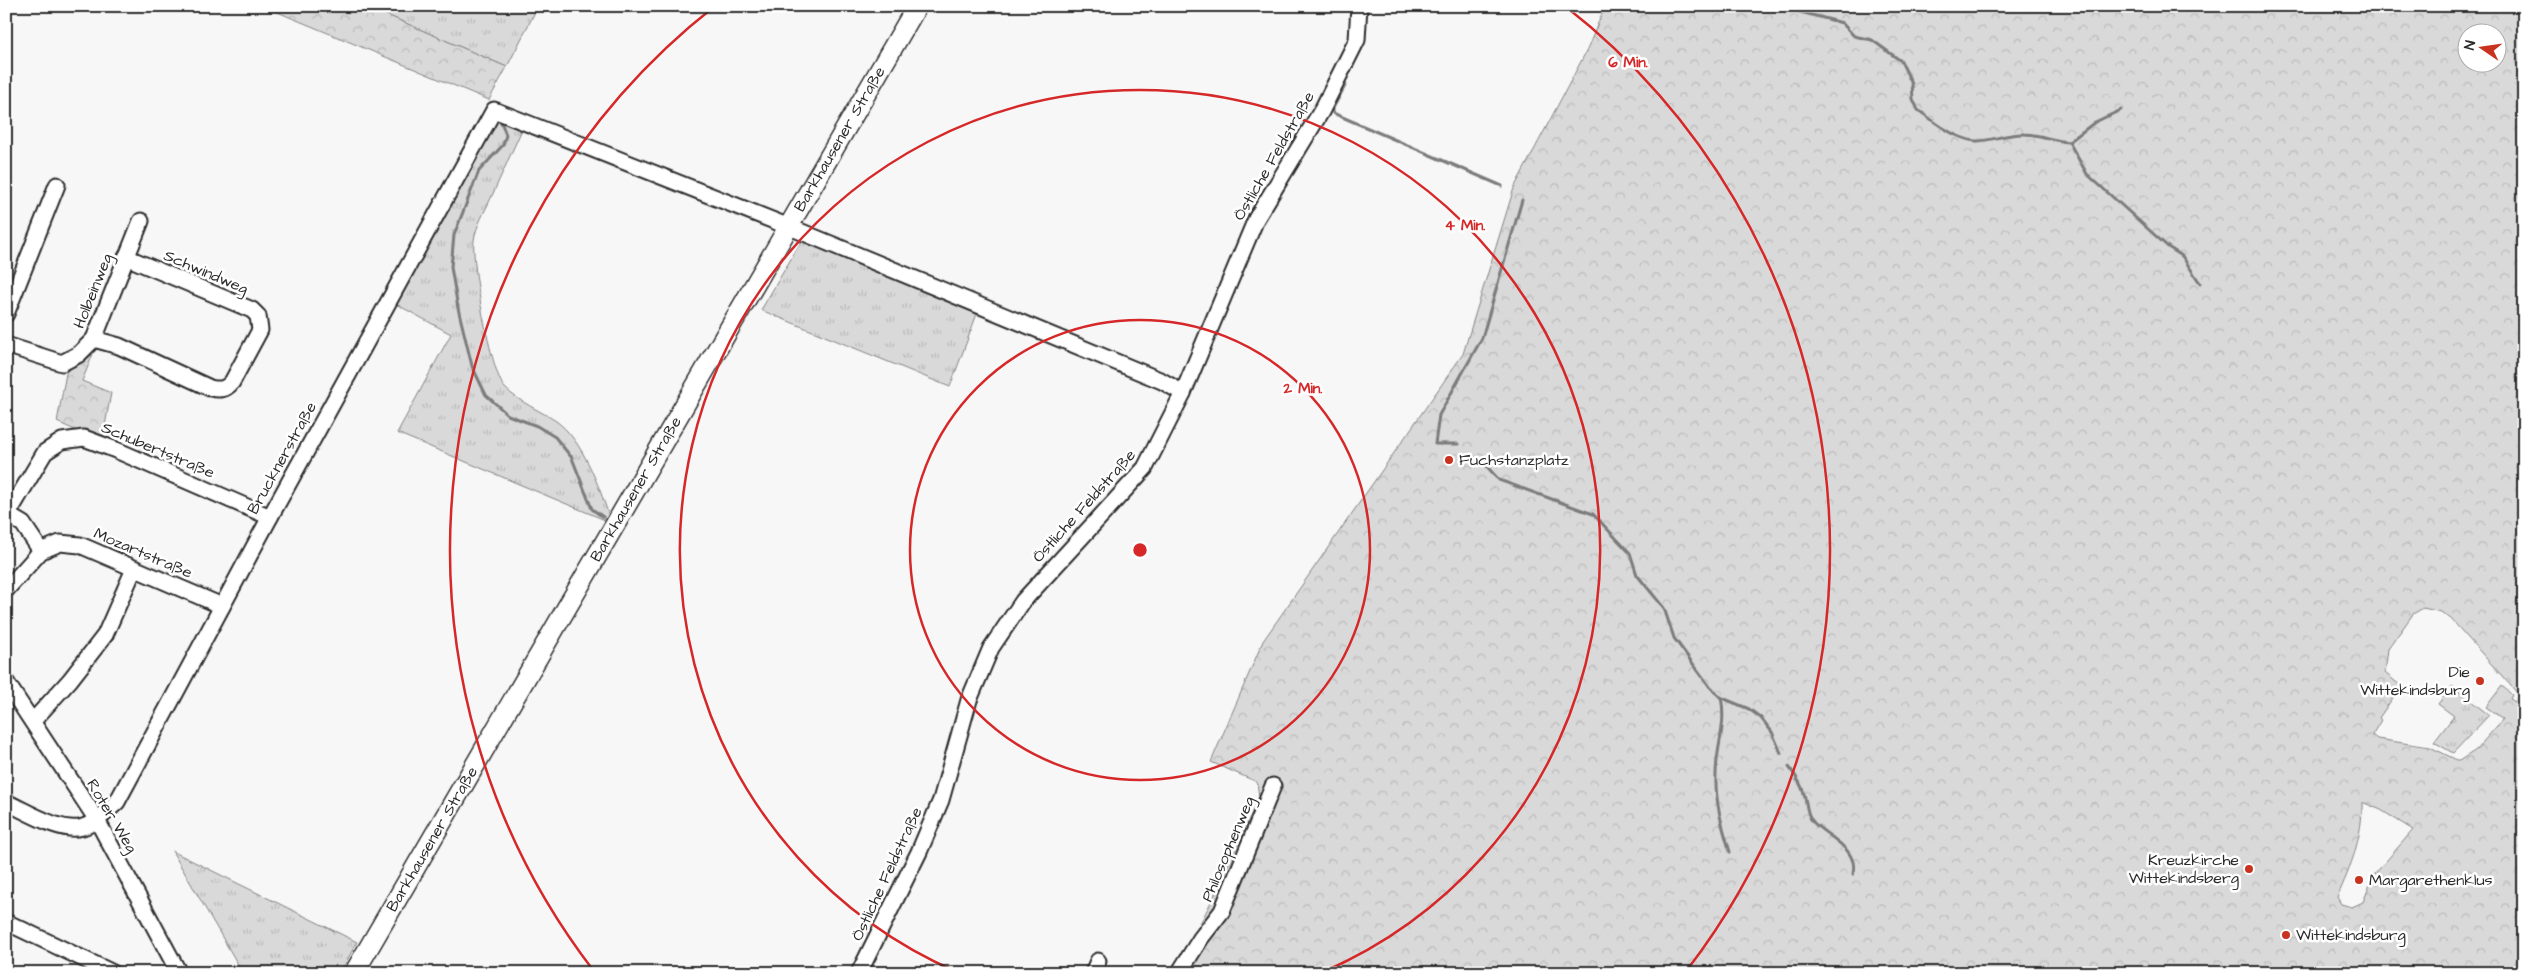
<svg xmlns="http://www.w3.org/2000/svg" width="2530" height="979" viewBox="0 0 2530 979" font-family="'Architects Daughter',sans-serif">
  <style>
    .grass { fill: url(#grass-tufts); stroke: #828282 }
    .forest { fill: url(#forest-crowns); stroke: #828282; fill-rule: evenodd }
    .lines { fill: none; stroke-linecap: round; stroke-linejoin: round }
    .stream { stroke: #7b7b7b; stroke-width: 3 }
    .minor-casing { stroke: #2b2b2b; stroke-width: 19 }
    .major-casing { stroke: #2b2b2b; stroke-width: 22 }
    .minor { stroke: #fff; stroke-width: 15 }
    .major { stroke: #fff; stroke-width: 19 }
    .ring { fill: none; stroke: #d62828; stroke-width: 2.5 }
    .poi-dot { fill: #c8321e; stroke: #fff; stroke-width: 2 }
    .labels { text-anchor: middle; dominant-baseline: central; stroke-width: 5; stroke-linejoin: round; paint-order: stroke }
    .street-label { font-size: 16px; fill: #2b2b2b; stroke: #fff }
    .poi-label { font-size: 16px; fill: #2b2b2b; stroke: #fff; text-anchor: start }
    .centre { fill: #d62828; stroke: #fff; stroke-width: 2.5 }
    .ring-label { font-size: 15px; text-anchor: middle; font-weight: bold; fill: #d62828; stroke: #fff; stroke-width: 5; stroke-linejoin: round; paint-order: stroke }
  </style>
  <defs>
    <pattern id="grass-tufts" width="24" height="20" patternUnits="userSpaceOnUse" patternTransform="scale(1.25)"><rect width="24" height="20" fill="#d9d9d9"/><path d="M3 7l-1-3M5 7V3M7 7l1-3M15 17l-1-3M17 17v-4M19 17l1-3" fill="none" stroke="#bababa"/></pattern>
    <pattern id="forest-crowns" width="20" height="18" patternUnits="userSpaceOnUse" patternTransform="scale(1.25)"><rect width="20" height="18" fill="#d9d9d9"/><path d="M2 6a3 3 0 1 1 6 0M12 15a3 3 0 1 1 6 0" fill="none" stroke="#bababa"/></pattern>
  </defs>
  <rect width="100%" height="100%" fill="#f7f7f7"/>
  <filter id="ink" filterUnits="userSpaceOnUse"><feTurbulence type="fractalNoise" baseFrequency=".02" numOctaves="2"/><feDisplacementMap in="SourceGraphic" scale="10" xChannelSelector="R" yChannelSelector="G"/><feConvolveMatrix kernelMatrix="1 2 1 2 8 2 1 2 1" color-interpolation-filters="sRGB"/></filter>
  <g filter="url(#ink)">
    <g class="grass">
      <path d="M366,6H538L507,67Z"/>
      <path d="M494,117L524,125C513,149 502,174 491,198C485,211 476,226 474,240C471,261 491,374 505,388C519,402 539,410 556,421C582,439 599,486 609,516L605,520L397,433L451,334L394,303Z"/>
      <path d="M802,240L978,311L950,387L761,310Z"/>
      <path d="M2452,686L2489,715L2453,753L2434,742L2454,716L2438,704Z"/>
      <path d="M172,851L357,942L340,973H243Z"/>
    </g>
    <g class="forest">
      <path d="M263,6H366L507,67L489,100Z"/>
      <path d="M1605,6H2524V973H1175L1210,904L1259,797L1257,782L1211,762L1263,641L1463,354L1514,188L1587,50ZM2468,32H2498V62H2468ZM2423,608L2441,612L2451,619L2519,695L2515,702L2510,699L2512,695L2502,686L2486,707L2503,719L2476,750L2459,761L2430,747L2377,739L2372,735L2381,720L2379,718L2381,715L2401,686L2385,673L2388,649L2413,614ZM2362,802L2381,810L2413,830L2374,875L2363,902L2352,907L2341,904L2337,897C2351,868 2363,834 2362,802Z"/>
      <path d="M93,354L82,381L111,393L102,442L57,422L67,368L78,365Z"/>
    </g>
    <g class="lines">
      <g class="stream">
        <path d="M1777,6L1835,21L1842,23L1854,36L1872,40L1901,61L1912,84L1913,99L1918,110C1935,122 1953,138 1975,141C1989,142 2008,133 2024,134C2039,134 2053,141 2069,142L2087,174L2168,247L2182,256L2200,283"/>
        <path d="M1346,84L1333,108V113L1502,186"/>
        <path d="M500,119L506,135L503,145L479,171L454,235L451,267L458,308L472,366L486,395L508,415L537,426L555,437L572,458L592,509L603,517"/>
        <path d="M2069,142L2095,122L2121,110"/>
        <path d="M1458,444H1435L1439,415L1482,338L1522,200"/>
        <path d="M1469,455L1482,461L1499,480L1593,514L1630,553L1637,575L1664,608L1674,638L1710,687L1720,697L1749,709L1761,718L1772,732L1781,753"/>
        <path d="M1721,697C1727,726 1716,747 1716,775C1715,802 1722,826 1730,852"/>
        <path d="M1789,767C1795,775 1802,784 1804,794C1807,803 1806,815 1814,823C1829,838 1859,849 1853,874"/>
      </g>
      <defs>
        <g id="minor">
          <path d="M6,314L57,185"/>
          <path d="M94,339L119,346L210,388C220,390 225,390 232,382L260,330L258,316L252,310L126,257"/>
          <path d="M6,345L62,363L79,354L94,339L141,221"/>
          <path d="M6,514L23,524L41,551"/>
          <path d="M8,514L45,452L62,441L84,438L116,450L270,517"/>
          <path d="M6,590L41,551L60,543L80,545L222,606"/>
          <path d="M6,682L97,820L179,973"/>
          <path d="M33,721L70,680L105,635L134,569"/>
          <path d="M6,802C26,811 62,834 83,827C96,823 107,811 117,802L270,517L494,110L797,230L1162,381L1183,393"/>
          <path d="M6,922L113,973"/>
          <path d="M859,973L919,852L941,800L969,700L991,648L1023,601L1145,468L1183,393L1256,219L1322,110L1357,40L1359,6"/>
          <path d="M1093,973L1098,961"/>
          <path d="M1179,973L1201,938L1222,911L1273,786"/>
        </g>
        <g id="major">
          <path id="s1" d="M354,973L917,6"/>
        </g>
      </defs>
      <use href="#minor" class="minor-casing"/>
      <use href="#major" class="major-casing"/>
      <use href="#minor" class="minor"/>
      <use href="#major" class="major"/>
    </g>
  </g>
  <g class="ring">
    <circle cx="1140" cy="550" r="230"/>
    <path d="M957 972A460 460 0 1 1 1323 972"/>
    <path d="M593 970A690 690 0 0 1 715 6M1565 6A690 690 0 0 1 1687 970"/>
  </g>
  <g class="poi-dot">
    <circle cx="1449" cy="460" r="5"/>
    <circle cx="2480" cy="681" r="5"/>
    <circle cx="2249" cy="869" r="5"/>
    <circle cx="2359" cy="880" r="5"/>
    <circle cx="2286" cy="935" r="5"/>
  </g>
  <g class="labels">
    <g class="street-label">
      <text stroke="none"><textPath href="#s1" startOffset="965">Barkhausener Straße</textPath></text>
      <text transform="translate(1274 156) rotate(-60)">Östliche Feldstraße</text>
      <text transform="translate(206 272) rotate(23)">Schwindweg</text>
      <text transform="translate(93 291) rotate(-68)">Holbeinweg</text>
      <text transform="translate(158 450) rotate(23)">Schubertstraße</text>
      <text transform="translate(282 458) rotate(-61)">Brucknerstraße</text>
      <text stroke="none"><textPath href="#s1" startOffset="560">Barkhausener Straße</textPath></text>
      <text transform="translate(1084 506) rotate(-48)">Östliche Feldstraße</text>
      <text transform="translate(143 553) rotate(23)">Mozartstraße</text>
      <text transform="translate(112 816) rotate(59)">Roter Weg</text>
      <text stroke="none"><textPath href="#s1" startOffset="155">Barkhausener Straße</textPath></text>
      <text transform="translate(1228 849) rotate(-67)">Philosophenweg</text>
      <text transform="translate(887 874) rotate(-65)">Östliche Feldstraße</text>
    </g>
    <g class="poi-label">
      <text x="1459" y="460">Fuchstanzplatz</text>
      <text x="2470" y="672" text-anchor="end">Die<tspan x="2470" dy="18">Wittekindsburg</tspan></text>
      <text x="2239" y="860" text-anchor="end">Kreuzkirche<tspan x="2239" dy="18">Wittekindsberg</tspan></text>
      <text x="2369" y="880">Margarethenklus</text>
      <text x="2296" y="935">Wittekindsburg</text>
    </g>
  </g>
  <circle cx="1140" cy="550" r="8" class="centre"/>
  <g class="ring-label">
    <text x="1628" y="67">6 Min.</text>
    <text x="1465" y="230">4 Min.</text>
    <text x="1303" y="393">2 Min.</text>
  </g>
  <rect width="2530" height="979" fill="none" stroke="#fff" stroke-width="25"/>
  <rect x="12" y="12" width="2505" height="954" fill="none" stroke="#2b2b2b" stroke-width="2" filter="url(#ink)"/>
  <g transform="translate(2482 48) rotate(283)"><circle r="24" fill="#ffffff" stroke="#aaaaaa"/>
  <path d="M0-4L9 19L0 12L-9 19Z" fill="#c8321e"/>
  <text y="-8" font-size="14" font-weight="bold" text-anchor="middle" fill="#2b2b2b">N</text>
  </g>
</svg>
